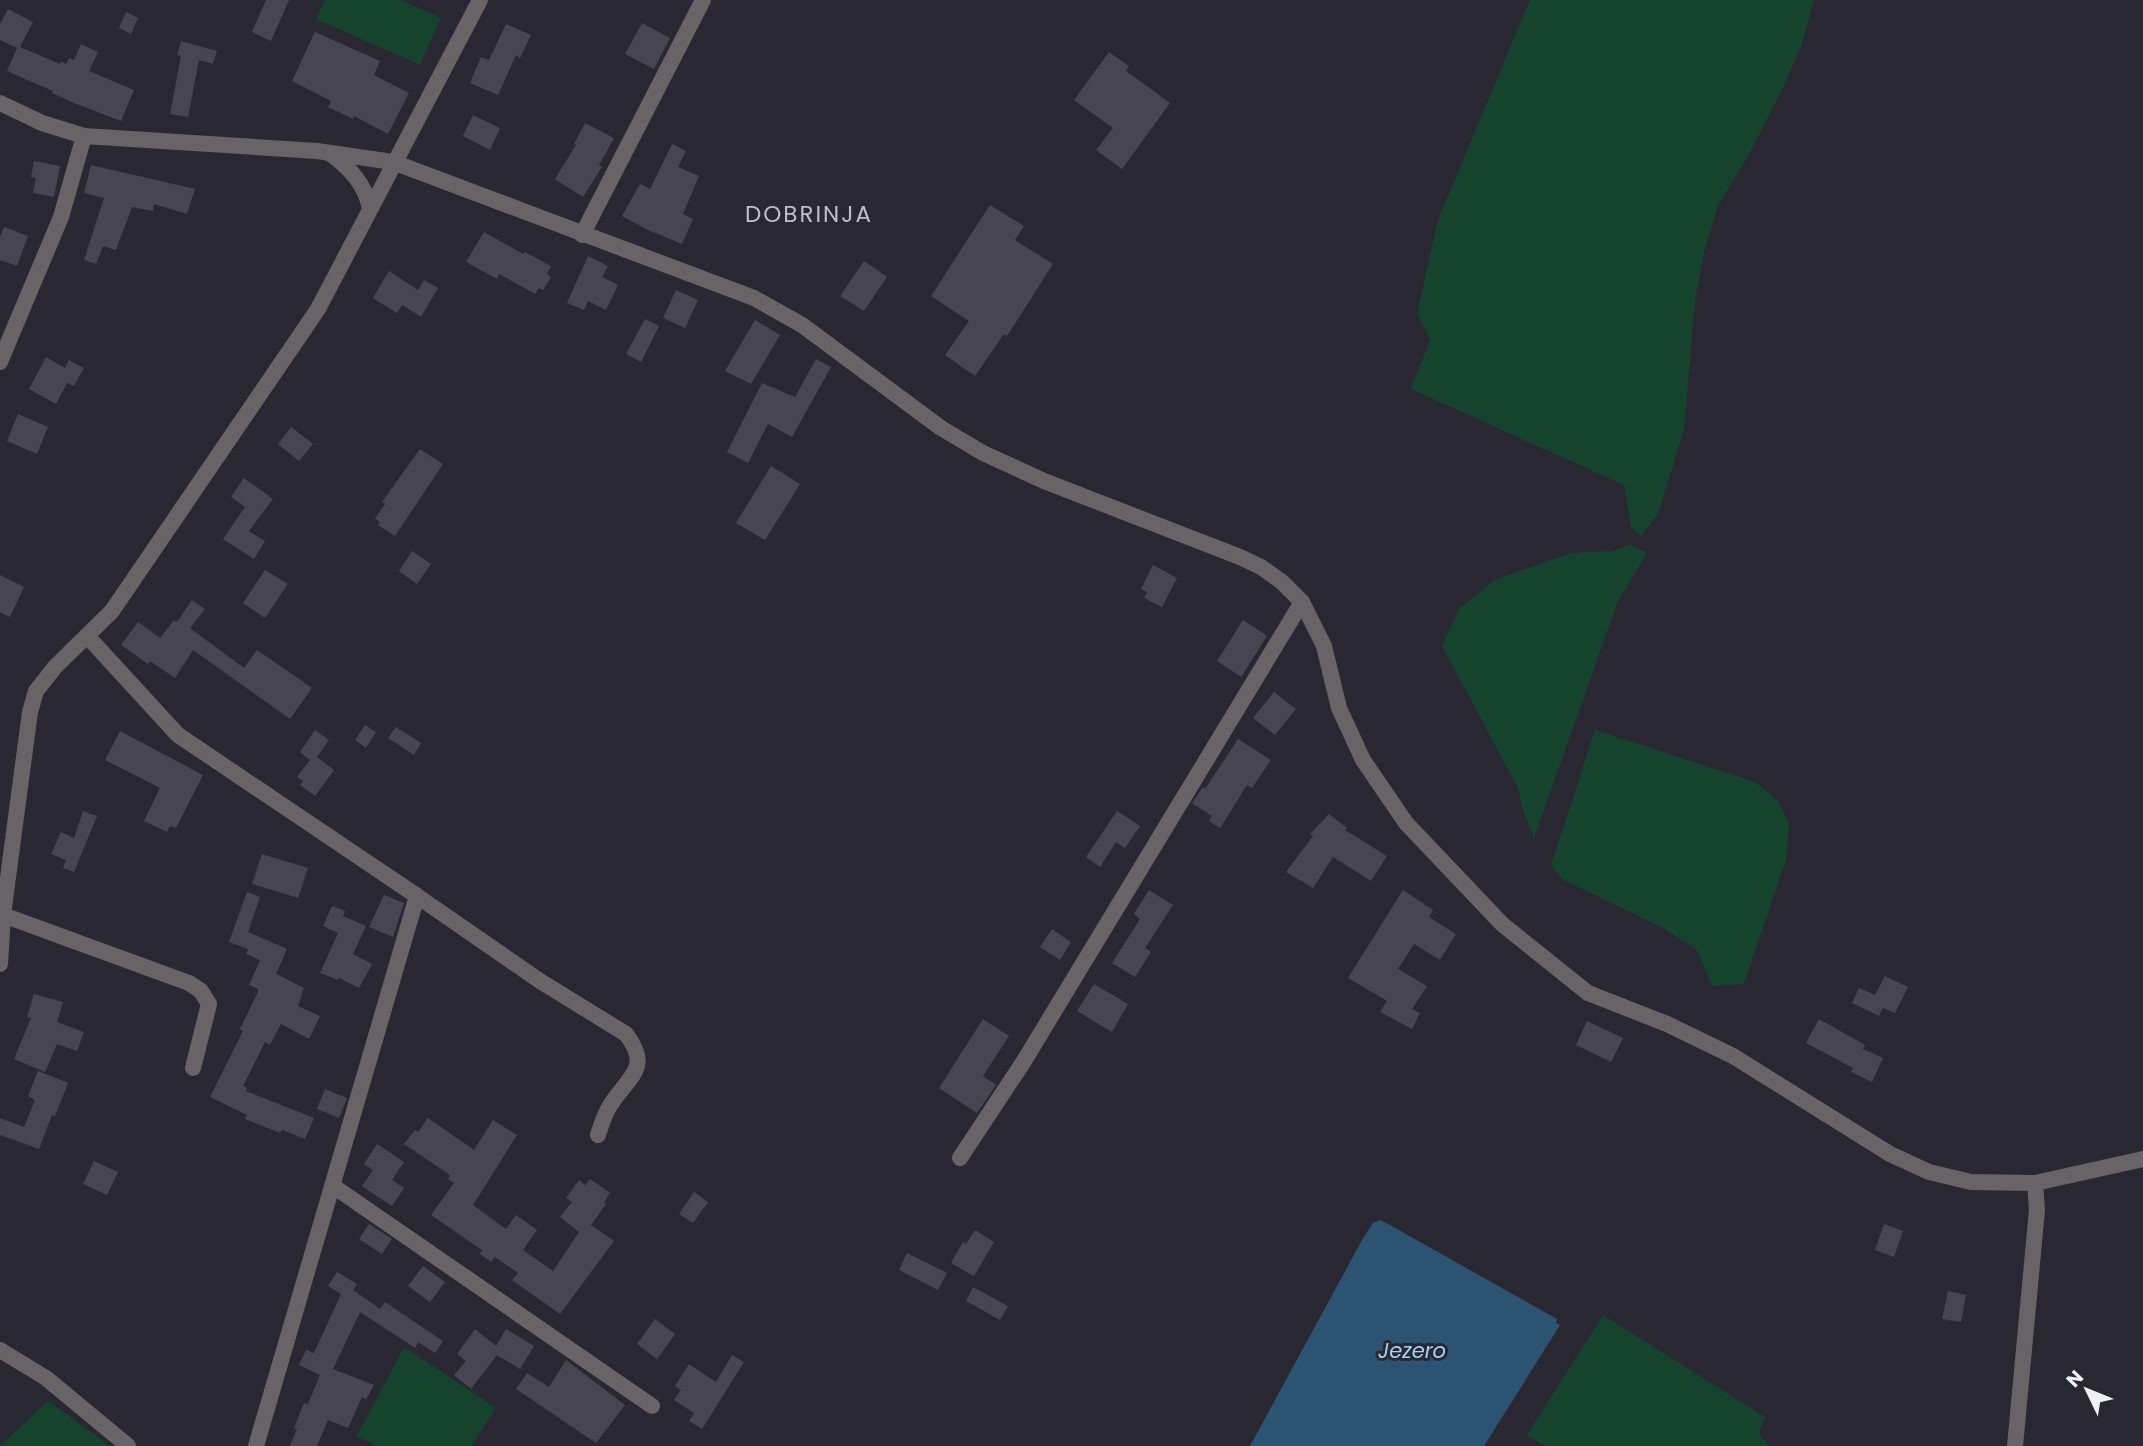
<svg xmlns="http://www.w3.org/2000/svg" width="2143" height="1446" viewBox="0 0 2143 1446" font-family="Poppins,sans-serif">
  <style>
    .green { fill: #16432d }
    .water { fill: #2c5372 }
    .building { fill: #464551 }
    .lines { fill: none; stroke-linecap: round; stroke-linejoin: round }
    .minor { stroke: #676468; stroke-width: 16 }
    .labels { text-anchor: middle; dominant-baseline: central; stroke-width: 6; stroke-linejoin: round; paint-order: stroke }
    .water-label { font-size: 21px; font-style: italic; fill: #a0d1fb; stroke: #292832 }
    .quarter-label { font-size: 23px; letter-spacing: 2px; fill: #bebdcb; stroke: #292832 }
  </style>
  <rect width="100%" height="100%" fill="#292832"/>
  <g class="green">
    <path d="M325,0H400L441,18L420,65L316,19Z"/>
    <path d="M1530,0H1814L1801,46L1785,84L1749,154L1718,206L1704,252L1695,301L1684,430L1658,514L1641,536L1631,527L1624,485L1411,389L1430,340L1417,313L1438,220Z"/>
    <path d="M1631,545L1647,553L1618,601L1534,838L1524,814L1518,788L1442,646L1459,609L1495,580L1571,553L1613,551Z"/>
    <path d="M1595,730L1755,782L1778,801L1789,824L1786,859L1744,984L1712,986L1697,950L1663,928L1562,879L1551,865Z"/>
    <path d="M1603,1315L1765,1417L1759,1434L1769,1446H1545L1527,1435Z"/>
    <path d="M404,1347L496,1408L471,1446H376L357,1436Z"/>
    <path d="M48,1401L110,1446H0Z"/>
  </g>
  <path class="water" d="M1381,1220L1557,1319L1556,1323L1560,1325L1484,1446H1250L1362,1240L1373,1223Z"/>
  <g class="building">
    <path d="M266,0H289L271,41L252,32Z"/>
    <path d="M8,9L33,22L20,47L60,64L61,61L66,64L69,58L74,60L81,44L98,52L89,71L134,90L121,121L74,103L52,93L53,91L7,71L17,48L0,40V24Z"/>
    <path d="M126,12L138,18L131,34L119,28Z"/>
    <path d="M642,23L670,38L654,69L625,54Z"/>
    <path d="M506,24L531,35L520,58L516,55L498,95L470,83L481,57L489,60Z"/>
    <path d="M315,32L380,61L374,75L409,93L388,134L354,116L353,119L328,107L331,101L292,81Z"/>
    <path d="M181,41L217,51L213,64L199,60L188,117L170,114L181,56L177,55Z"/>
    <path d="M1109,52L1129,66L1126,71L1170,103L1122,169L1096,150L1113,128L1074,100Z"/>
    <path d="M473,115L500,128L490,150L463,136Z"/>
    <path d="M585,123L614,138L599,165L602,167L583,197L555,179L576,145L574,144Z"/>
    <path d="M672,144L686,151L678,167L699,176L683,214L693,219L682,244L646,229L622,216L640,184L650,189Z"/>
    <path d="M34,161L60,166L54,197L33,193L36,178L31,177Z"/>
    <path d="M91,165L195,189L187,214L154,204L153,211L132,207L116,250L103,246L96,264L84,260L104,198L84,193Z"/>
    <path d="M990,205L1024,226L1015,240L1053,264L1007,336L1004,334L975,376L945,355L969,321L931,296Z"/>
    <path d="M4,227L28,236L17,266L0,260V237Z"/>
    <path d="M484,232L523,254L525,252L551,266L547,274L551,277L543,290L539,288L535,294L499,274L497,279L466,262Z"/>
    <path d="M588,256L608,266L602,277L618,285L606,310L588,301L584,310L567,303Z"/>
    <path d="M864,261L887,277L864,311L840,296Z"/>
    <path d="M389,271L418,290L424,280L438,288L421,317L402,305L397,313L373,298Z"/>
    <path d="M676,290L698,300L685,328L663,318Z"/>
    <path d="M645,319L659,326L641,362L626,354Z"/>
    <path d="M755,320L780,335L751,384L725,371Z"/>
    <path d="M46,357L65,368L69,360L84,368L74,386L67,383L56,404L29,389Z"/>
    <path d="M816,359L831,367L792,437L768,424L748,463L727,452L762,383L795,397Z"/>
    <path d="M18,414L48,427L37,454L7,441Z"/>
    <path d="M291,427L313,444L299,461L278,444Z"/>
    <path d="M420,449L443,464L395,536L378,525L380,522L375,518L385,504L382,502Z"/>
    <path d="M771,466L800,484L765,540L736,523Z"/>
    <path d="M244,478L273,499L249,531L265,541L254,559L223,539L245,507L231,497Z"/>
    <path d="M412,551L431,564L417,584L399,571Z"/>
    <path d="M1153,565L1177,578L1162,607L1144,598L1147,592L1141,589Z"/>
    <path d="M265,570L288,584L265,618L243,603Z"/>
    <path d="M0,575L24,587L10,617L0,612Z"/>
    <path d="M192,600L205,609L190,628L244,668L257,650L312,688L290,719L193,650L175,678L150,661L148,664L121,645L138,622L160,638L174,620L177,622Z"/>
    <path d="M1243,620L1267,636L1241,677L1217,661Z"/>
    <path d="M1274,692L1296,709L1275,735L1253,718Z"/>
    <path d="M365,725L376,732L366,748L355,740Z"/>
    <path d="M396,727L421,743L414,755L388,738Z"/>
    <path d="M315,730L329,740L317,757L334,770L315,796L300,785L303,781L297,777L310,760L300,752Z"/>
    <path d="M120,731L203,775L176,828L170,826L167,832L144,821L160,788L105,760Z"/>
    <path d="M1238,739L1271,760L1252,788L1247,785L1220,828L1209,821L1212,816L1192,803L1203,787L1205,789Z"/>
    <path d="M83,811L97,816L74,872L63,868L66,860L51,854L61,832L74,838Z"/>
    <path d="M1117,811L1140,826L1125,848L1116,842L1100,867L1086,857Z"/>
    <path d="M1329,814L1347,828L1345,830L1387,856L1371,881L1333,857L1313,888L1286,872L1313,836L1310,834Z"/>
    <path d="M262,854L308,868L298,898L252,884Z"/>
    <path d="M1149,890L1173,905L1145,948L1151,952L1135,977L1112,963L1140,919L1134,914Z"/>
    <path d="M1403,890L1433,910L1429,917L1456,934L1440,960L1414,944L1398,969L1427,986L1412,1009L1420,1013L1412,1029L1380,1012L1387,1001L1348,978Z"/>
    <path d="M247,892L260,897L248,932L287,949L276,974L304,988L298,1006L320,1016L309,1039L281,1024L270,1045L265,1042L243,1086L247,1088L246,1091L314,1118L305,1139L282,1130L280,1133L245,1119L247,1115L210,1097L243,1031L240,1029L258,992V989L249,985L260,960L246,954L248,949L229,942Z"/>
    <path d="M384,895L404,903L393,937L369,927Z"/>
    <path d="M332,906L345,911L343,916L366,926L353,954L372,964L359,988L339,978L338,980L320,973L338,933L323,926Z"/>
    <path d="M1052,929L1071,942L1060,960L1040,947Z"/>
    <path d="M1885,976L1908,987L1895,1013L1883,1008L1879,1016L1852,1003L1859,988L1875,995Z"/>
    <path d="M1094,984L1128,1004L1112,1032L1077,1011Z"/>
    <path d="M34,994L63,1002L57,1022L84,1032L77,1051L57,1044L45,1072L14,1059L31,1018L27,1017Z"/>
    <path d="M983,1019L1009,1036L983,1076L996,1085L977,1113L939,1088Z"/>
    <path d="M1819,1019L1865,1045L1863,1049L1883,1058L1872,1082L1851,1072L1853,1068L1806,1043Z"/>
    <path d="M1587,1021L1623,1038L1611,1062L1576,1045Z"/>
    <path d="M38,1071L68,1083L55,1116L52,1115L39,1149L0,1135V1118L24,1127L35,1100L28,1096Z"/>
    <path d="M325,1089L347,1098L339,1118L317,1109Z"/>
    <path d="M428,1118L474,1150L493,1120L517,1135L473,1205L506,1229L516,1215L537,1230L523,1250L553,1271L579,1232L560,1217L572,1202L566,1198L579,1180L585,1185L590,1179L610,1193L604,1202L606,1204L591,1225L614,1241L560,1314L512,1280L518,1273L495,1257L491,1262L480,1254L482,1250L431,1215L454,1183L448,1179L450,1175L404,1144L415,1130L418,1132Z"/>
    <path d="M377,1144L404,1162L392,1180L404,1188L392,1206L362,1186L373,1170L364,1164Z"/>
    <path d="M94,1161L118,1172L107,1195L83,1184Z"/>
    <path d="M694,1192L708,1202L693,1223L679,1214Z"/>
    <path d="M369,1224L392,1239L382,1254L359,1239Z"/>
    <path d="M1884,1224L1903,1231L1894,1257L1875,1250Z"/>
    <path d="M975,1230L994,1242L974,1276L951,1263L963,1242L966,1244Z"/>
    <path d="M907,1253L947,1273L938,1290L899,1270Z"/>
    <path d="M423,1266L445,1282L430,1302L408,1286Z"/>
    <path d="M337,1272L357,1284L353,1290L380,1309L385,1302L443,1341L435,1353L418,1342L415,1348L360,1312L333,1369L374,1385L366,1399L362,1397L348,1428L328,1420L317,1446H290L297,1429L294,1428L304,1403L308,1404L320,1375L299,1365L306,1350L314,1353L341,1294L328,1286Z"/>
    <path d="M973,1287L1008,1306L1000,1320L966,1301Z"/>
    <path d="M1948,1291L1966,1295L1961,1322L1942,1319Z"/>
    <path d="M655,1319L675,1334L657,1359L637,1344Z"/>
    <path d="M475,1329L496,1346L506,1329L534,1346L520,1369L497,1355L471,1389L454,1375L466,1361L457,1354Z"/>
    <path d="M732,1355L744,1362L702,1429L689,1421L694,1413L674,1400L681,1390L675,1386L689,1364L716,1382Z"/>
    <path d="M566,1360L625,1405L596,1443L516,1389L527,1373L549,1387Z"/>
  </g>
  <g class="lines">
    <g class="minor">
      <path d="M0,103L42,123L84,136L317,151L393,162L754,298L802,325L941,428L983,453L1044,481L1240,557L1261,567L1282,582L1302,602L1324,646L1339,708L1363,760L1406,823L1502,924L1588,993L1667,1024L1733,1056L1890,1154L1929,1172L1971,1182L2035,1183L2143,1159"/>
      <path d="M331,154C351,169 365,185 370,208"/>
      <path d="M582,235L703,0"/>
      <path d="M0,362L61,217L84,136"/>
      <path d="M88,637L178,735L417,896L256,1446"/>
      <path d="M417,896L540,981L626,1034C652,1068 629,1076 611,1104C605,1113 601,1125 598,1135"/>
      <path d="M3,915L189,983L201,991L209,1004L193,1068"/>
      <path d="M0,964L3,915L30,712L36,691L55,667L112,611L318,309L480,0"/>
      <path d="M960,1158L1024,1061L1302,602"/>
      <path d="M333,1186L652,1406"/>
      <path d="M0,1350L46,1378L128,1446"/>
      <path d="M2015,1446L2037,1210L2035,1183"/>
    </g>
  </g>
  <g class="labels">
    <g class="water-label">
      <text x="1412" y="1350">Jezero</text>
    </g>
    <g class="quarter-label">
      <text x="809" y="214">DOBRINJA</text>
    </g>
  </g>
  <g transform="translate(2087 1390) rotate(313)" stroke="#292832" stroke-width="5" paint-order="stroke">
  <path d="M0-5L12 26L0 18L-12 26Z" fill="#f0f0f7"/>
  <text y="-10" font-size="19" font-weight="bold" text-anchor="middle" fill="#f0f0f7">N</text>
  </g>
</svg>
